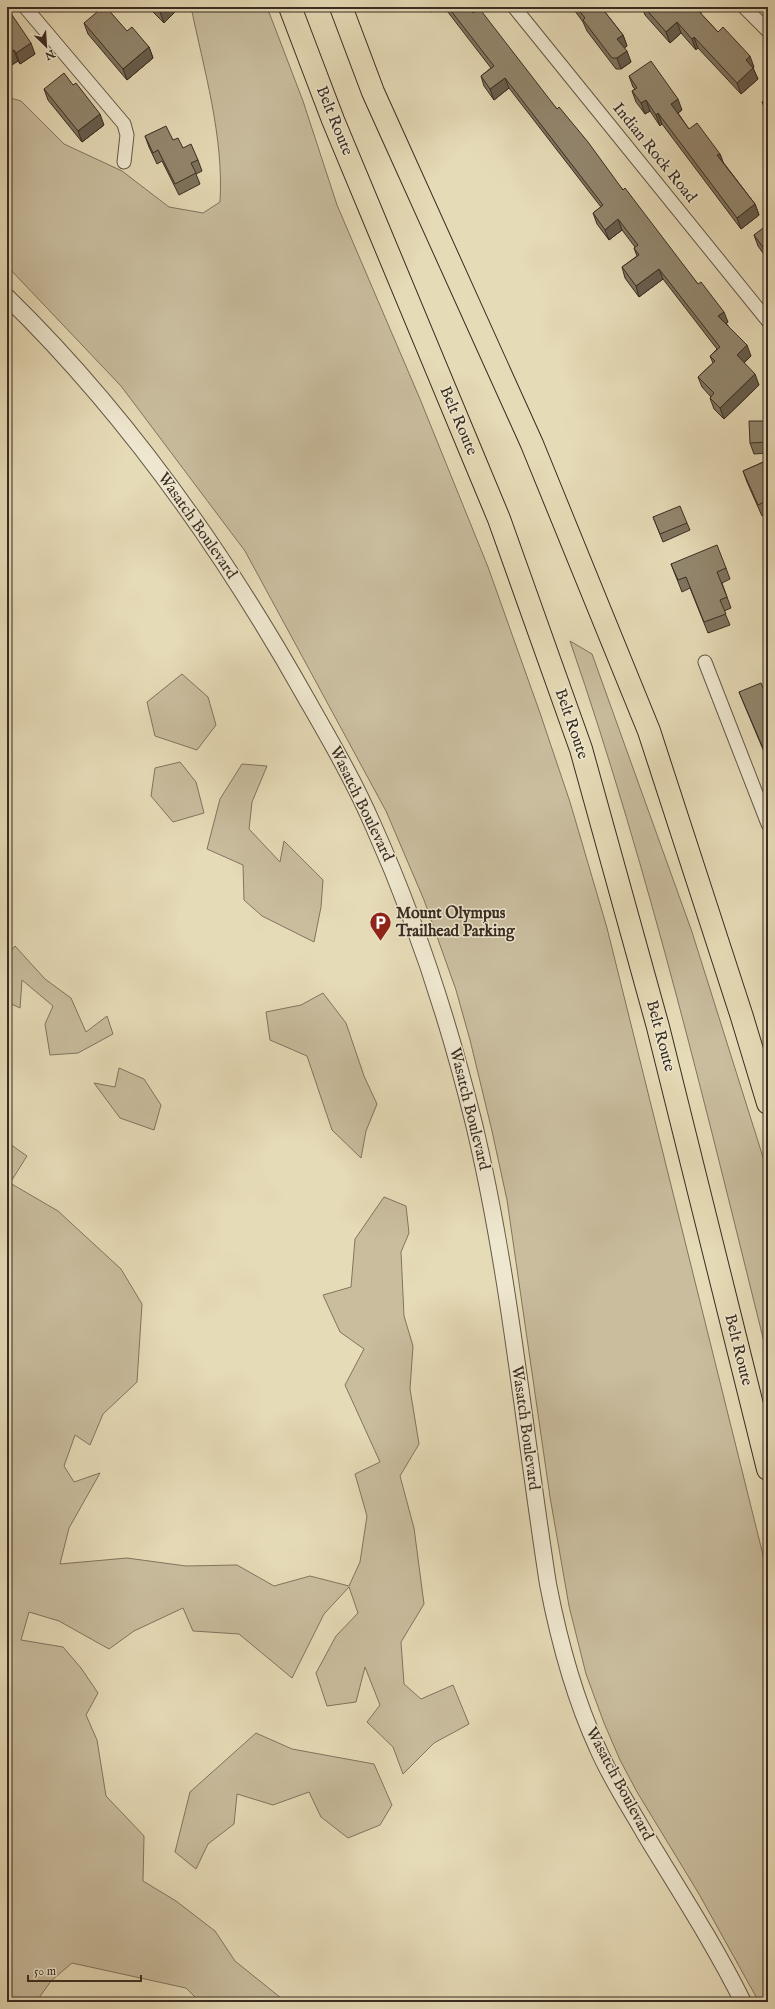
<svg xmlns="http://www.w3.org/2000/svg" width="775" height="2009" viewBox="0 0 775 2009" font-family="'IM FELL English',serif">
  <style>
    .green { fill: #c9bd9e; stroke: #817460 }
    .lines { fill: none; stroke-linecap: round; stroke-linejoin: round }
    .minor-casing { stroke: #645847; stroke-width: 15 }
    .tertiary-casing { stroke: #645847; stroke-width: 18 }
    .motorway-casing { stroke: #392c22; stroke-width: 24 }
    .minor { stroke: #efe8d0; stroke-width: 13 }
    .tertiary { stroke: #efe8d0; stroke-width: 16 }
    .motorway { stroke: #e6dbb7; stroke-width: 22 }
    .wall { fill: #7e745f; stroke: #392c22 }
    .shaded-wall { fill: #675e4e; stroke: #392c22 }
    .building { fill: #93876f; stroke: #392c22 }
    .labels { text-anchor: middle; dominant-baseline: central; stroke-width: 3; stroke-linejoin: round; paint-order: stroke }
    .street-label { font-size: 16px; fill: #392c22; stroke: #efe8d0 }
    .poi-label { font-size: 16px; font-weight: bold; fill: #392c22; stroke: #efe8d0; text-anchor: start }
  </style>
  <rect width="100%" height="100%" fill="#e6dbb7"/>
  <filter id="stains"><feTurbulence type="fractalNoise" baseFrequency=".005" numOctaves="4"/><feColorMatrix values="0 0 0 0 .2 0 0 0 0 .09 0 0 0 0 .02 0 0 0 .5 -.17"/></filter>
  <radialGradient id="worn" r=".72"><stop offset=".6" stop-color="#630" stop-opacity="0"/><stop offset="1" stop-color="#630" stop-opacity=".3"/></radialGradient>
  <g class="green">
    <path d="M191,7H267L303,101L337,205L420,399L488,567L540,713L570,802L607,928L768,1575V2002H759L699,1894L637,1792L620,1760L604,1723L586,1674L569,1606L550,1497L507,1200L492,1131L470,1040L456,990L424,900L386,811L245,551L121,386L7,266V97L21,101L64,144L122,171L169,207L203,213L220,202C224,137 204,70 191,7Z"/>
    <path d="M570,641L592,654L692,932L768,1173V1358C708,1117 651,876 570,641Z"/>
    <path d="M182,674L208,697L216,725L197,750L155,736L147,702Z"/>
    <path d="M180,762L196,782L204,813L173,822L151,796L155,768Z"/>
    <path d="M242,764L267,766L252,802L249,829L280,862L284,841L323,880L321,907L314,942L262,916L244,900L243,865L207,849L220,799Z"/>
    <path d="M15,946L45,979L71,998L86,1032L107,1016L113,1034L78,1053L50,1055L45,1024L53,1006L22,980L20,1008L7,1002V955Z"/>
    <path d="M323,993L346,1023L364,1076L377,1104L366,1131L361,1158L332,1130L307,1056L270,1040L266,1012L301,1005Z"/>
    <path d="M119,1068L144,1079L161,1105L154,1130L120,1118L94,1083L115,1087Z"/>
    <path d="M7,1142L27,1156L10,1183L58,1211L121,1269L142,1304L137,1382L103,1414L90,1445L75,1435L64,1466L74,1482L100,1473L69,1528L60,1564L127,1558L186,1566L237,1565L274,1586L310,1576L349,1586L360,1562L367,1516L355,1474L380,1462L345,1385L364,1349L340,1332L323,1295L351,1287L355,1239L384,1197L406,1206L409,1233L401,1252L404,1316L413,1346L410,1389L419,1444L400,1476L414,1528L424,1604L401,1642L404,1684L421,1699L453,1685L469,1724L434,1743L403,1774L393,1747L367,1722L380,1705L365,1667L356,1702L327,1706L316,1673L336,1636L358,1613L349,1587L324,1614L292,1678L239,1634L193,1631L183,1608L134,1631L109,1649L59,1621L29,1612L21,1640L63,1647L81,1668L98,1693L86,1715L97,1740L106,1796L144,1836L143,1881L176,1901L215,1931L235,1961L286,2002H200L186,1988L72,1963L51,1981L36,2002H7Z"/>
    <path d="M256,1733L292,1749L374,1764L392,1805L380,1825L348,1838L321,1817L309,1792L273,1805L237,1794L234,1824L208,1844L196,1869L175,1852L190,1792Z"/>
  </g>
  <g class="lines">
    <defs>
      <g id="minor">
        <path d="M25,7L124,124L127,135L124,162"/>
        <path d="M514,7L768,321"/>
        <path d="M744,7L768,31"/>
        <path d="M705,662L768,824"/>
      </g>
      <path id="tertiary" d="M7,297C127,414 224,552 306,698C330,740 354,781 373,825C416,921 449,1022 474,1124C510,1275 524,1431 548,1584C559,1641 574,1697 598,1749C611,1779 629,1806 645,1834C679,1890 714,1944 743,2002"/>
      <g id="motorway">
        <path d="M290,7L333,120L499,519L581,749L658,1027L768,1469"/>
        <path d="M341,7L373,92L532,444L649,731L742,1017L768,1103"/>
      </g>
    </defs>
    <use href="#minor" class="minor-casing"/>
    <use href="#tertiary" class="tertiary-casing"/>
    <use href="#motorway" class="motorway-casing"/>
    <use href="#minor" class="minor"/>
    <use href="#tertiary" class="tertiary"/>
    <use href="#motorway" class="motorway"/>
  </g>
  <g class="wall">
    <path d="M148,7H180L164,23Z"/>
    <path d="M427,7H438L431,12Z"/>
    <path d="M444,7H469L473,13L557,109L623,190L728,322L726,323L751,356L744,363L759,385L724,419L714,409L710,398L711,397L702,387L698,377L713,363L710,356L717,349L663,279L639,297L625,278L622,267L637,256L634,248L635,247L622,230L609,240L597,224L593,213L601,207L509,88L494,100L484,86L481,76L491,68Z"/>
    <path d="M572,7H601L623,35L627,46L624,48L631,62L621,69H616L587,31L583,22Z"/>
    <path d="M642,7H699L701,14L718,32L754,67L753,68L758,79L741,94L698,48L696,50L681,33L670,43L645,15Z"/>
    <path d="M7,18L35,54L20,64L18,61L7,68Z"/>
    <path d="M84,23L127,31L149,47L153,58L127,80L88,34Z"/>
    <path d="M629,76L682,110L678,113L689,129L720,154L723,162L755,204L759,215L741,229L662,124L660,126L650,111L645,114L636,102L632,91L635,89L633,87Z"/>
    <path d="M44,89L104,125L82,142L48,100Z"/>
    <path d="M768,96V112L765,109L762,102Z"/>
    <path d="M145,136L173,140L198,160L202,171L196,174L200,184L179,195L162,161L157,164L149,147Z"/>
    <path d="M768,227V260L758,246L754,235Z"/>
    <path d="M768,406V453L754,454L750,443L766,421Z"/>
    <path d="M768,460V513L762,516L747,482L743,471Z"/>
    <path d="M653,517L687,523L690,530L663,542Z"/>
    <path d="M671,564L726,568L730,579L722,583L731,608L724,611L730,625L708,633L690,588L682,592Z"/>
    <path d="M739,692L768,700V758L767,759L744,704Z"/>
  </g>
  <g class="shaded-wall">
    <path d="M165,7H180L164,23L160,12Z"/>
    <path d="M429,7H438L431,12Z"/>
    <path d="M695,7H699L701,13Z"/>
    <path d="M677,22L681,33L670,43L666,32Z"/>
    <path d="M623,35L627,46L621,50L617,39Z"/>
    <path d="M694,37L698,48L696,50L692,39Z"/>
    <path d="M31,43L35,54L20,64L16,53Z"/>
    <path d="M149,47L153,58L127,80L123,69Z"/>
    <path d="M14,50L18,61L7,68V54Z"/>
    <path d="M627,51L631,62L621,69L617,58Z"/>
    <path d="M750,56L754,67L750,71L746,60Z"/>
    <path d="M753,68L758,79L741,94L737,83Z"/>
    <path d="M505,78L509,88L494,100L490,89Z"/>
    <path d="M678,99L682,110L675,115L671,104Z"/>
    <path d="M646,100L650,111L645,114L641,103Z"/>
    <path d="M658,113L662,124L660,126L656,115Z"/>
    <path d="M100,114L104,125L82,142L78,131Z"/>
    <path d="M720,154L724,165L717,155Z"/>
    <path d="M755,204L759,215L741,229L737,218Z"/>
    <path d="M618,219L622,230L609,240L605,230Z"/>
    <path d="M659,269L663,279L639,297L636,286Z"/>
    <path d="M724,312L728,322L722,326L718,316Z"/>
    <path d="M747,345L751,356L740,366L737,355Z"/>
    <path d="M755,374L759,385L724,419L720,408Z"/>
  </g>
  <g class="building">
    <path d="M103,7H106L127,31L132,27L149,47L123,69L84,23Z"/>
    <path d="M155,7H165L160,12Z"/>
    <path d="M448,7H469L473,13L479,8L557,109L559,107L588,142L623,190L625,188L698,284L701,282L724,312L718,316L747,345L737,355L755,374L720,408L710,398L714,393L698,377L715,361L710,356L720,347L659,269L636,286L622,267L639,255L634,248L638,245L618,219L605,230L593,213L603,205L505,78L490,89L481,76L494,66Z"/>
    <path d="M576,7H601L623,35L617,39L627,51L617,58H612L583,20L585,18Z"/>
    <path d="M644,7H695L718,32L723,27L750,56L746,60L753,68L737,83L694,37L692,39L677,22L666,32Z"/>
    <path d="M12,15L31,43L16,53L14,50L7,54V18Z"/>
    <path d="M651,61L678,99L671,104L689,129L697,123L720,154L717,155L755,204L737,218L658,113L656,115L646,100L641,103L632,91L637,88L629,76Z"/>
    <path d="M64,73L73,85L76,83L100,114L78,131L44,89Z"/>
    <path d="M768,96V108L762,102Z"/>
    <path d="M166,126L173,140L178,138L183,148L191,144L198,160L191,163L196,173L175,184L158,150L153,153L145,136Z"/>
    <path d="M767,225L768,227V254L754,235Z"/>
    <path d="M768,406V442L750,443L749,421H766V409Z"/>
    <path d="M768,460V500L758,505L743,471Z"/>
    <path d="M680,506L687,523L660,534L653,517Z"/>
    <path d="M717,545L726,568L717,572L727,597L720,600L726,614L704,622L686,577L678,580L671,564Z"/>
    <path d="M761,683L768,700V746L763,748L739,692Z"/>
  </g>
  <defs>
    <symbol id="parking-pin" viewBox="-11 -11 22 30"><path d="M0 17L-7.5 6A9.5 9.5 0 1 1 7.5 6Z" fill="#8f2418" stroke="#efe8d0"/><path d="M-3.5-5.5H1a3.5 3.5 0 0 1 0 7H-1V5.5H-3.5ZM-1-3.4V-.6H.8a1.4 1.4 0 0 0 0-2.8Z" fill="#fff"/></symbol>
  </defs>
  <g fill-rule="evenodd">
    <use href="#parking-pin" x="368" y="910" width="25" height="34"/>
  </g>
  <g class="labels">
    <g class="street-label">
      <text transform="translate(334 121) rotate(68)">Belt Route</text>
      <text transform="translate(654 153) rotate(51)">Indian Rock Road</text>
      <text transform="translate(458 421) rotate(67)">Belt Route</text>
      <text transform="translate(197 526) rotate(55)">Wasatch Boulevard</text>
      <text transform="translate(571 724) rotate(71)">Belt Route</text>
      <text transform="translate(361 804) rotate(64)">Wasatch Boulevard</text>
      <text transform="translate(660 1036) rotate(75)">Belt Route</text>
      <text transform="translate(469 1109) rotate(76)">Wasatch Boulevard</text>
      <text transform="translate(738 1350) rotate(76)">Belt Route</text>
      <text transform="translate(525 1428) rotate(82)">Wasatch Boulevard</text>
      <text transform="translate(619 1784) rotate(62)">Wasatch Boulevard</text>
    </g>
    <g class="poi-label">
      <text x="396" y="914">Mount Olympus<tspan x="396" dy="18">Trailhead Parking</tspan></text>
    </g>
  </g>
  <rect width="775" height="2009" fill="none" stroke="#e6dbb7" stroke-width="24"/>
  <rect x="8" y="8" width="759" height="1993" fill="none" stroke="#392c22" stroke-width="2"/>
  <rect x="12" y="12" width="751" height="1985" fill="none" stroke="#392c22"/>
  <g transform="translate(46 46) rotate(155)" stroke="#efe8d0" stroke-width="3" paint-order="stroke">
  <path d="M0-3L7 15L0 10L-7 15Z" fill="#392c22"/>
  <text y="-6" font-size="11" font-weight="bold" text-anchor="middle" fill="#392c22">N</text>
  </g>
  <path d="M28 1975v6h113v-6" fill="none" stroke="#392c22" stroke-width="2"/>
  <text x="34" y="1975" font-size="12" fill="#392c22" stroke="#efe8d0" stroke-width="3" paint-order="stroke">50 m</text>
  <rect width="100%" height="100%" filter="url(#stains)"/>
  <rect width="100%" height="100%" fill="url(#worn)"/>
</svg>
